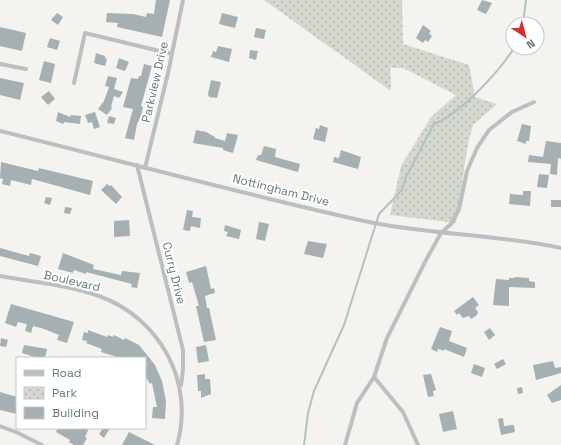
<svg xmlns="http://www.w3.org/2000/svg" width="561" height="445" viewBox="0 0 561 445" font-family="'Space Grotesk',sans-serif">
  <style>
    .park { fill: url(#park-dots) }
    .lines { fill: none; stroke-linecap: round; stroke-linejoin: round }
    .stream { stroke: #b1c2c3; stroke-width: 2 }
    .building { fill: #a6afb2 }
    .minor { stroke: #bac0c2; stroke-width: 4 }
    .labels { text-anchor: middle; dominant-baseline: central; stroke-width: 4; stroke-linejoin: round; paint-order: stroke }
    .street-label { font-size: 12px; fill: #64797f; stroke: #fff }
  </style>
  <defs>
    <pattern id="park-dots" width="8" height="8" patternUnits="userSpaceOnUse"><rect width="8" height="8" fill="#d4d8cf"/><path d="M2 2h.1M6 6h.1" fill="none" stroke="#b0b4ad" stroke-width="1.8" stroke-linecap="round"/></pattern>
  </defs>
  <rect width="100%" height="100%" fill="#f4f3f0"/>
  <path class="park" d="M264,0H402L403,44L469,65L475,97L497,104L473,125L468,143L456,223L390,215L401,166L431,117L456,95L403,68H391L390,63L391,91Z"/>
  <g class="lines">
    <g class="stream">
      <path d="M523,24L526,0"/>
      <path d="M304,445L308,413L314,391L344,325L379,214L402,190L406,177L434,124C460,114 499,72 514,48"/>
    </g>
  </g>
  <g class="building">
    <path d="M156,0H170L162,37L117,27L118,23L106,22L107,13L133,14L146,17L147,13L154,14Z"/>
    <path d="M482,0L492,3L486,14L477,10Z"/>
    <path d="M57,13L63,17L58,25L51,20Z"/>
    <path d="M222,13L238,17L235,28L219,24Z"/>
    <path d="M423,25L431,31L429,33L432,36L428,42L425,40L423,43L416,38Z"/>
    <path d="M0,27L26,33L22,51L0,46Z"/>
    <path d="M256,28L266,30L264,39L254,37Z"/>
    <path d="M50,38L60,41L57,50L47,47Z"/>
    <path d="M218,46L232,49L229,62L211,57L213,51L216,52Z"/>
    <path d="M250,50L258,51L256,60L249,58Z"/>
    <path d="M96,53L105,56V58L107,59L105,66L94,63Z"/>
    <path d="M119,58L129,62L125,71L116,68Z"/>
    <path d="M44,61L55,64L51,83L39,80Z"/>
    <path d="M144,64L152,66L141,106L143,107L141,116L137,124L134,140L125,138L133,109L123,107L131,78L138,79L139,76H141Z"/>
    <path d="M108,76L117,78L114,89L123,92L119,98L114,96L111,107L112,108L107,115L98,109L104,101L109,87L105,86Z"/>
    <path d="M0,78L24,83L20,100L0,95Z"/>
    <path d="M211,80L221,82L217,98L209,97L208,94Z"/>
    <path d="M49,91L55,99L48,105L41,97Z"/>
    <path d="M58,112L70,117L71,115L81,116L80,124L64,122L63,124L56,121Z"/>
    <path d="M95,112L100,127L94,129L92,122L88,123L85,115Z"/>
    <path d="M109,116L116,118L114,124L107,123Z"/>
    <path d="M522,124L531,126L529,141H526V144L517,141Z"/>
    <path d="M320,125L328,128L325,142L313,139L316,128L319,129Z"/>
    <path d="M196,130L206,132L215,137V138L225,141L227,133L238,135L233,153L223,150V148L193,143Z"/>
    <path d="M546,141L561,143V159L558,158L557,175L550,174L551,164L528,162L529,155L543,157Z"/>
    <path d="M264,146L276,149L275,157L300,164L298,172L256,160L258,155H261Z"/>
    <path d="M341,150L361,157L358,169L333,162L334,157L339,158Z"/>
    <path d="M1,162L38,171L39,168L93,181L90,195L32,179L31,185L11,180L10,186L2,184L3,179L0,178Z"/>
    <path d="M539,174L549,175L547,188L537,187Z"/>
    <path d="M107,184L110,186L111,185L122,197L116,204L101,190Z"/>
    <path d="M523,191H531L530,206L509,204L510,194L523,195Z"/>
    <path d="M46,197L52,198L50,205L44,203Z"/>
    <rect x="551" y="200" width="10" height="7"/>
    <path d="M65,207L72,208L70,214L64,213Z"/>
    <path d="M187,210L193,211L192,217L201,218L200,228L191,226L190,231L183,230Z"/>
    <path d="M129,220L130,236L114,237V221Z"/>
    <path d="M259,222L269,224L265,241L256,239Z"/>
    <path d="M225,225L241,230L239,239L226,236L228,232L224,231Z"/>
    <path d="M308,241L327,244L323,258L304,254Z"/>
    <path d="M0,248L29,256L30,253L41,256L38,266L0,256Z"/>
    <path d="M63,253L94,265L93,269L121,275L122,271L140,273L137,288L131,287L132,284L86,272V274L74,270L73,273L58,269Z"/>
    <path d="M206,266L211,289L214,288L215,293L205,296L207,308H209L216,340L204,342L196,306H199L192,282L189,283L186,272Z"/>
    <path d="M515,277L529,278V281L535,282V288L509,287V306L493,305L496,279L509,280V278H514Z"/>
    <path d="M473,297L479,305L475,308L478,312L477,315L471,319L469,316L463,318L459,313L457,315L454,311Z"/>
    <path d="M11,304L74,322L67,343L57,340L59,335L44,329L33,326L31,333L25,331L27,324L18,322L16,327L5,323Z"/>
    <path d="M440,327L452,331L449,341L467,348L464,357L444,349V351L438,349L437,352L431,349Z"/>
    <path d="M490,328L495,335L489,340L484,332Z"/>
    <path d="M88,330L107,337L108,335L113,337L114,335L124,340L125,338L139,345L155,365L162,381L166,401L165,419L152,418L153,407H157L152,383L150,384L145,376V358H120L101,352L102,349L86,343L87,341L82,340L84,332L88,333Z"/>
    <path d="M1,338L8,340L6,347L0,346Z"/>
    <path d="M24,345L47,349L45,358H38L22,353Z"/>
    <path d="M206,345L209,361L198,363L196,347Z"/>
    <path d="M503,359L506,364L497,369L494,364Z"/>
    <path d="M553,361L555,368L561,367V373L536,380L533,365Z"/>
    <path d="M474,364L485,368L482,377L471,373Z"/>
    <path d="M205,374V379H210L211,394L201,398V391H198L197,375Z"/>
    <path d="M431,374L436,390L433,391L434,396L428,397L423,375Z"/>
    <path d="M561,385V400L552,403L547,395Z"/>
    <path d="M522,387L523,393L518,394L517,388Z"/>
    <path d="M0,392L17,397V414L0,410Z"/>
    <path d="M453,411L457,429L443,432L439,414Z"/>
    <path d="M503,418L504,426L514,425L515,432L501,435L498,419Z"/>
    <path d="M58,428H89L85,437L87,438L83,445H74L69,442L70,440L56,432Z"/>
    <path d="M103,428H110L104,438L99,434Z"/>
    <path d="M129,432L155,445H122Z"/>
  </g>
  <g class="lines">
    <g class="minor">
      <path d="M0,64L26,69"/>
      <path d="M74,83L85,33L172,54"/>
      <path d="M0,131C121,161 242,194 364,221C429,235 496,234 561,248"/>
      <path d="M137,165L183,350V370L181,385"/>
      <path d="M145,168L168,73L183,0"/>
      <path d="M0,276C32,282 68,285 99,296C160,318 195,382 177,445"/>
      <path d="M374,377L403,412L418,445"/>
      <path d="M0,426L16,432L42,445"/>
      <path d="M345,445L357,403L374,377L387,338L426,260L441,233L452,223L459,209L467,171L477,148L489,130L512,112L534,102"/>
    </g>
  </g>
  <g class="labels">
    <g class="street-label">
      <text transform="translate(155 82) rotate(-77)">Parkview Drive</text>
      <text transform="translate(281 190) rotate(14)">Nottingham Drive</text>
      <text transform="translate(174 273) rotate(76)">Curry Drive</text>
      <text transform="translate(72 281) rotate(13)">Boulevard</text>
    </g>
  </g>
  <rect x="16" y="357" width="130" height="72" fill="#ffffff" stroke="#c1c9cc"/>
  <rect x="24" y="370" width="20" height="6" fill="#bac0c2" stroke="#c1c9cc"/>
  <text x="52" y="377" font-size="12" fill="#64797f">Road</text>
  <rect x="24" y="387" width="20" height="12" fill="url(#park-dots)" stroke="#c1c9cc"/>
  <text x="52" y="397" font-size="12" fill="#64797f">Park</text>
  <rect x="24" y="407" width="20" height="12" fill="#a6afb2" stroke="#c1c9cc"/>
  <text x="52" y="417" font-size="12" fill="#64797f">Building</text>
  <g transform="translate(525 36) rotate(144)"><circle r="19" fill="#ffffff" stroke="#c1c9cc"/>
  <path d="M0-3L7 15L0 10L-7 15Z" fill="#da2c2a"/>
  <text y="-6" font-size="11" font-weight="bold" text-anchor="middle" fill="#64797f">N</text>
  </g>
</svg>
